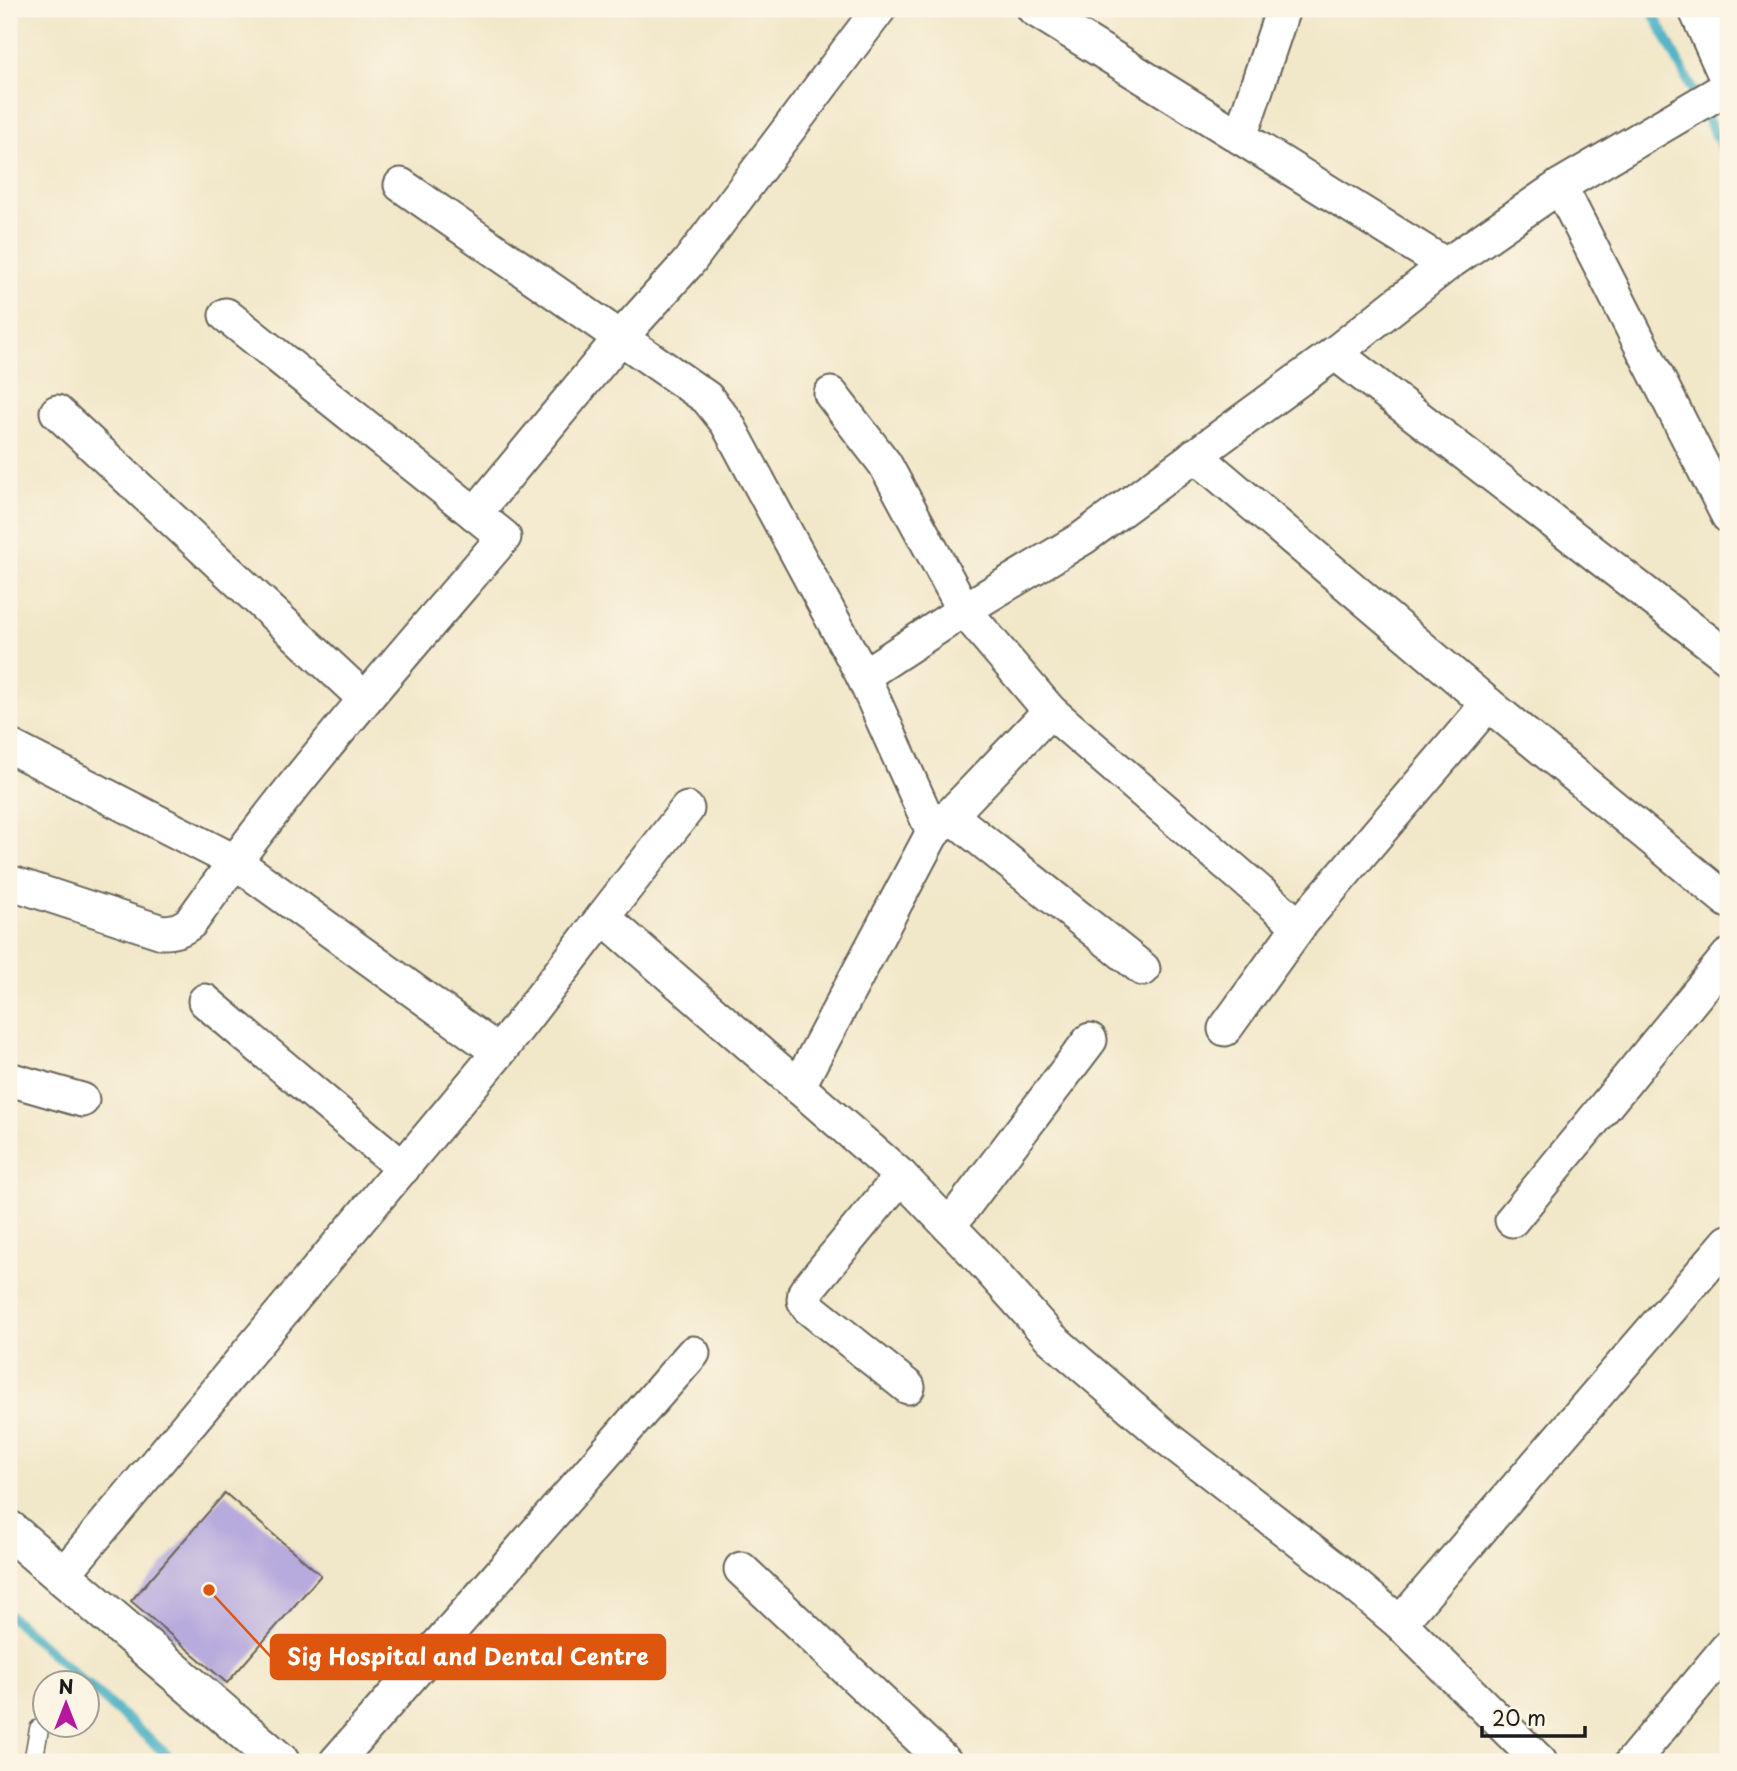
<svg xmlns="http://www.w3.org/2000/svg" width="1737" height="1771" viewBox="0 0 1737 1771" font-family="'Playpen Sans',sans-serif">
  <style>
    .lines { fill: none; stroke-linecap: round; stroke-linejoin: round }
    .stream { stroke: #43adc2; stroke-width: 10 }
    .building { fill: #b7aadd }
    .service-casing { stroke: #676359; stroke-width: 21 }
    .minor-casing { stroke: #676359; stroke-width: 37 }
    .tertiary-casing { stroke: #676359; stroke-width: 42 }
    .trunk-casing { stroke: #676359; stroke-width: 42 }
    .service { stroke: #fff; stroke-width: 18 }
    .minor { stroke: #fff; stroke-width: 33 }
    .tertiary { stroke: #fff; stroke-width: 38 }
    .trunk { stroke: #fff; stroke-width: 38 }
    .leader { fill: none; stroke: #de560d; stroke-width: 2.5 }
    .callout-dot { fill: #de560d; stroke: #fcf5e5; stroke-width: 2.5 }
    .callout { fill: #de560d; stroke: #de560d; stroke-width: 2.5 }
    .callout-label { font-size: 23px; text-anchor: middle; font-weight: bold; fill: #fff }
  </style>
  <rect width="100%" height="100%" fill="#fcf5e5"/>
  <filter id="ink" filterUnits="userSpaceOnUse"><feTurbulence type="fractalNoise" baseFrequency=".0143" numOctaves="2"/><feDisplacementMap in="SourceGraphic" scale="14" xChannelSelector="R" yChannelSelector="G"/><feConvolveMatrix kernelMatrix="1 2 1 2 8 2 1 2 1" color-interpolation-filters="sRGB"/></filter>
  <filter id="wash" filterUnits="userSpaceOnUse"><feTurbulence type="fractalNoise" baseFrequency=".00686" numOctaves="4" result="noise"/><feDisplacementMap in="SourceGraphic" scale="28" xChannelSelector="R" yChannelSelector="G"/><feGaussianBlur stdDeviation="1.57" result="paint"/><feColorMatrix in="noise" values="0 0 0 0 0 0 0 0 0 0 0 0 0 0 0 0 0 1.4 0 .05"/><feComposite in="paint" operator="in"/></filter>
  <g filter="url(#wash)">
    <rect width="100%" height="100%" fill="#f1e7c9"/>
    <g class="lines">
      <g class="stream">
        <path d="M1651,9L1728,159"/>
        <path d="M9,1615L86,1684"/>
        <path d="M88,1685L175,1762"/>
      </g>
    </g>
    <g id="blocks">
      <path class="building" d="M225,1493L321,1575L227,1683L131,1601Z"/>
    </g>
  </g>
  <g filter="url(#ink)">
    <use href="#blocks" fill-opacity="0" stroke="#676359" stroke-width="2"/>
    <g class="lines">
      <defs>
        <path id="service" d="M33,1762L39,1729"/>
        <g id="minor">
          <path d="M1034,9L1446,265"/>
          <path d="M1240,137L1283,9"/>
          <path d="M401,185L707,398L727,423L863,676L933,832L798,1087"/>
          <path d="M1560,186L1728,516"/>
          <path d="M1335,353L1728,657"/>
          <path d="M831,394L885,464L964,610L1050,711L1299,926"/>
          <path d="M57,412L365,699"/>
          <path d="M1195,455L1488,704L1728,901"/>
          <path d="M475,514L621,337L688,263L879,9"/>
          <path d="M863,676L964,610L1083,538L1335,353L1446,265L1560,186L1728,87"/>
          <path d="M9,746L234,861L499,1052L603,917L901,1176L973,1251L1051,1338L1168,1439L1337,1570L1400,1623L1540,1762"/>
          <path d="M950,815L1143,969"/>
          <path d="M935,831L1050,711"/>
          <path d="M9,882L162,932C174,932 181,930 191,922C286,787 396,663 504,537L226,315"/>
          <path d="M603,917L687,809"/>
          <path d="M205,1001L403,1168"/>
          <path d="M1225,1029L1299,926L1488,704"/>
          <path d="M9,1079L82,1100"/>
          <path d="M901,1176L810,1286L805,1292L804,1300L808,1307L908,1387"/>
          <path d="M1512,1220L1728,956"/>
          <path d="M949,1226L1090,1040"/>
          <path d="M741,1569L945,1762"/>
          <path d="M62,1576L499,1052"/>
          <path d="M1400,1623L1728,1242"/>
          <path d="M336,1762L693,1353"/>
          <path d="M1632,1762L1728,1647"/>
        </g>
        <path id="tertiary" d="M9,1530L280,1762"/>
        <path id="trunk" d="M1698,9L1728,76"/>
      </defs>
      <use href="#service" class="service-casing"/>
      <use href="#minor" class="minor-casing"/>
      <use href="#tertiary" class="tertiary-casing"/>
      <use href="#trunk" class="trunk-casing"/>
      <use href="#service" class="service"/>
      <use href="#minor" class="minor"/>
      <use href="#tertiary" class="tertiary"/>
      <use href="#trunk" class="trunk"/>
    </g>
  </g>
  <path class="leader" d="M209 1590L271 1657"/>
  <circle class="callout-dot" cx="209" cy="1590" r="7"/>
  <rect class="callout" x="271" y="1635" width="394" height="44" rx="7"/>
  <g class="callout-label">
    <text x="468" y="1665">Sig Hospital and Dental Centre</text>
  </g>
  <rect width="1737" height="1771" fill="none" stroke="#fcf5e5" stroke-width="35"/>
  <g transform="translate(66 1704)"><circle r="33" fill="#fcf5e5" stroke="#a29e95" stroke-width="2"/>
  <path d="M0-5L12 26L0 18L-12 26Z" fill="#b5179e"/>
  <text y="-10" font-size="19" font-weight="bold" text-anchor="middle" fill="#1c1c1c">N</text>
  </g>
  <path d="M1482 1726v10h103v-10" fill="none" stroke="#1c1c1c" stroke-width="3.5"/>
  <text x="1492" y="1726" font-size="21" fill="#1c1c1c" stroke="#fcf5e5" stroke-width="5" paint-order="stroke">20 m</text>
</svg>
